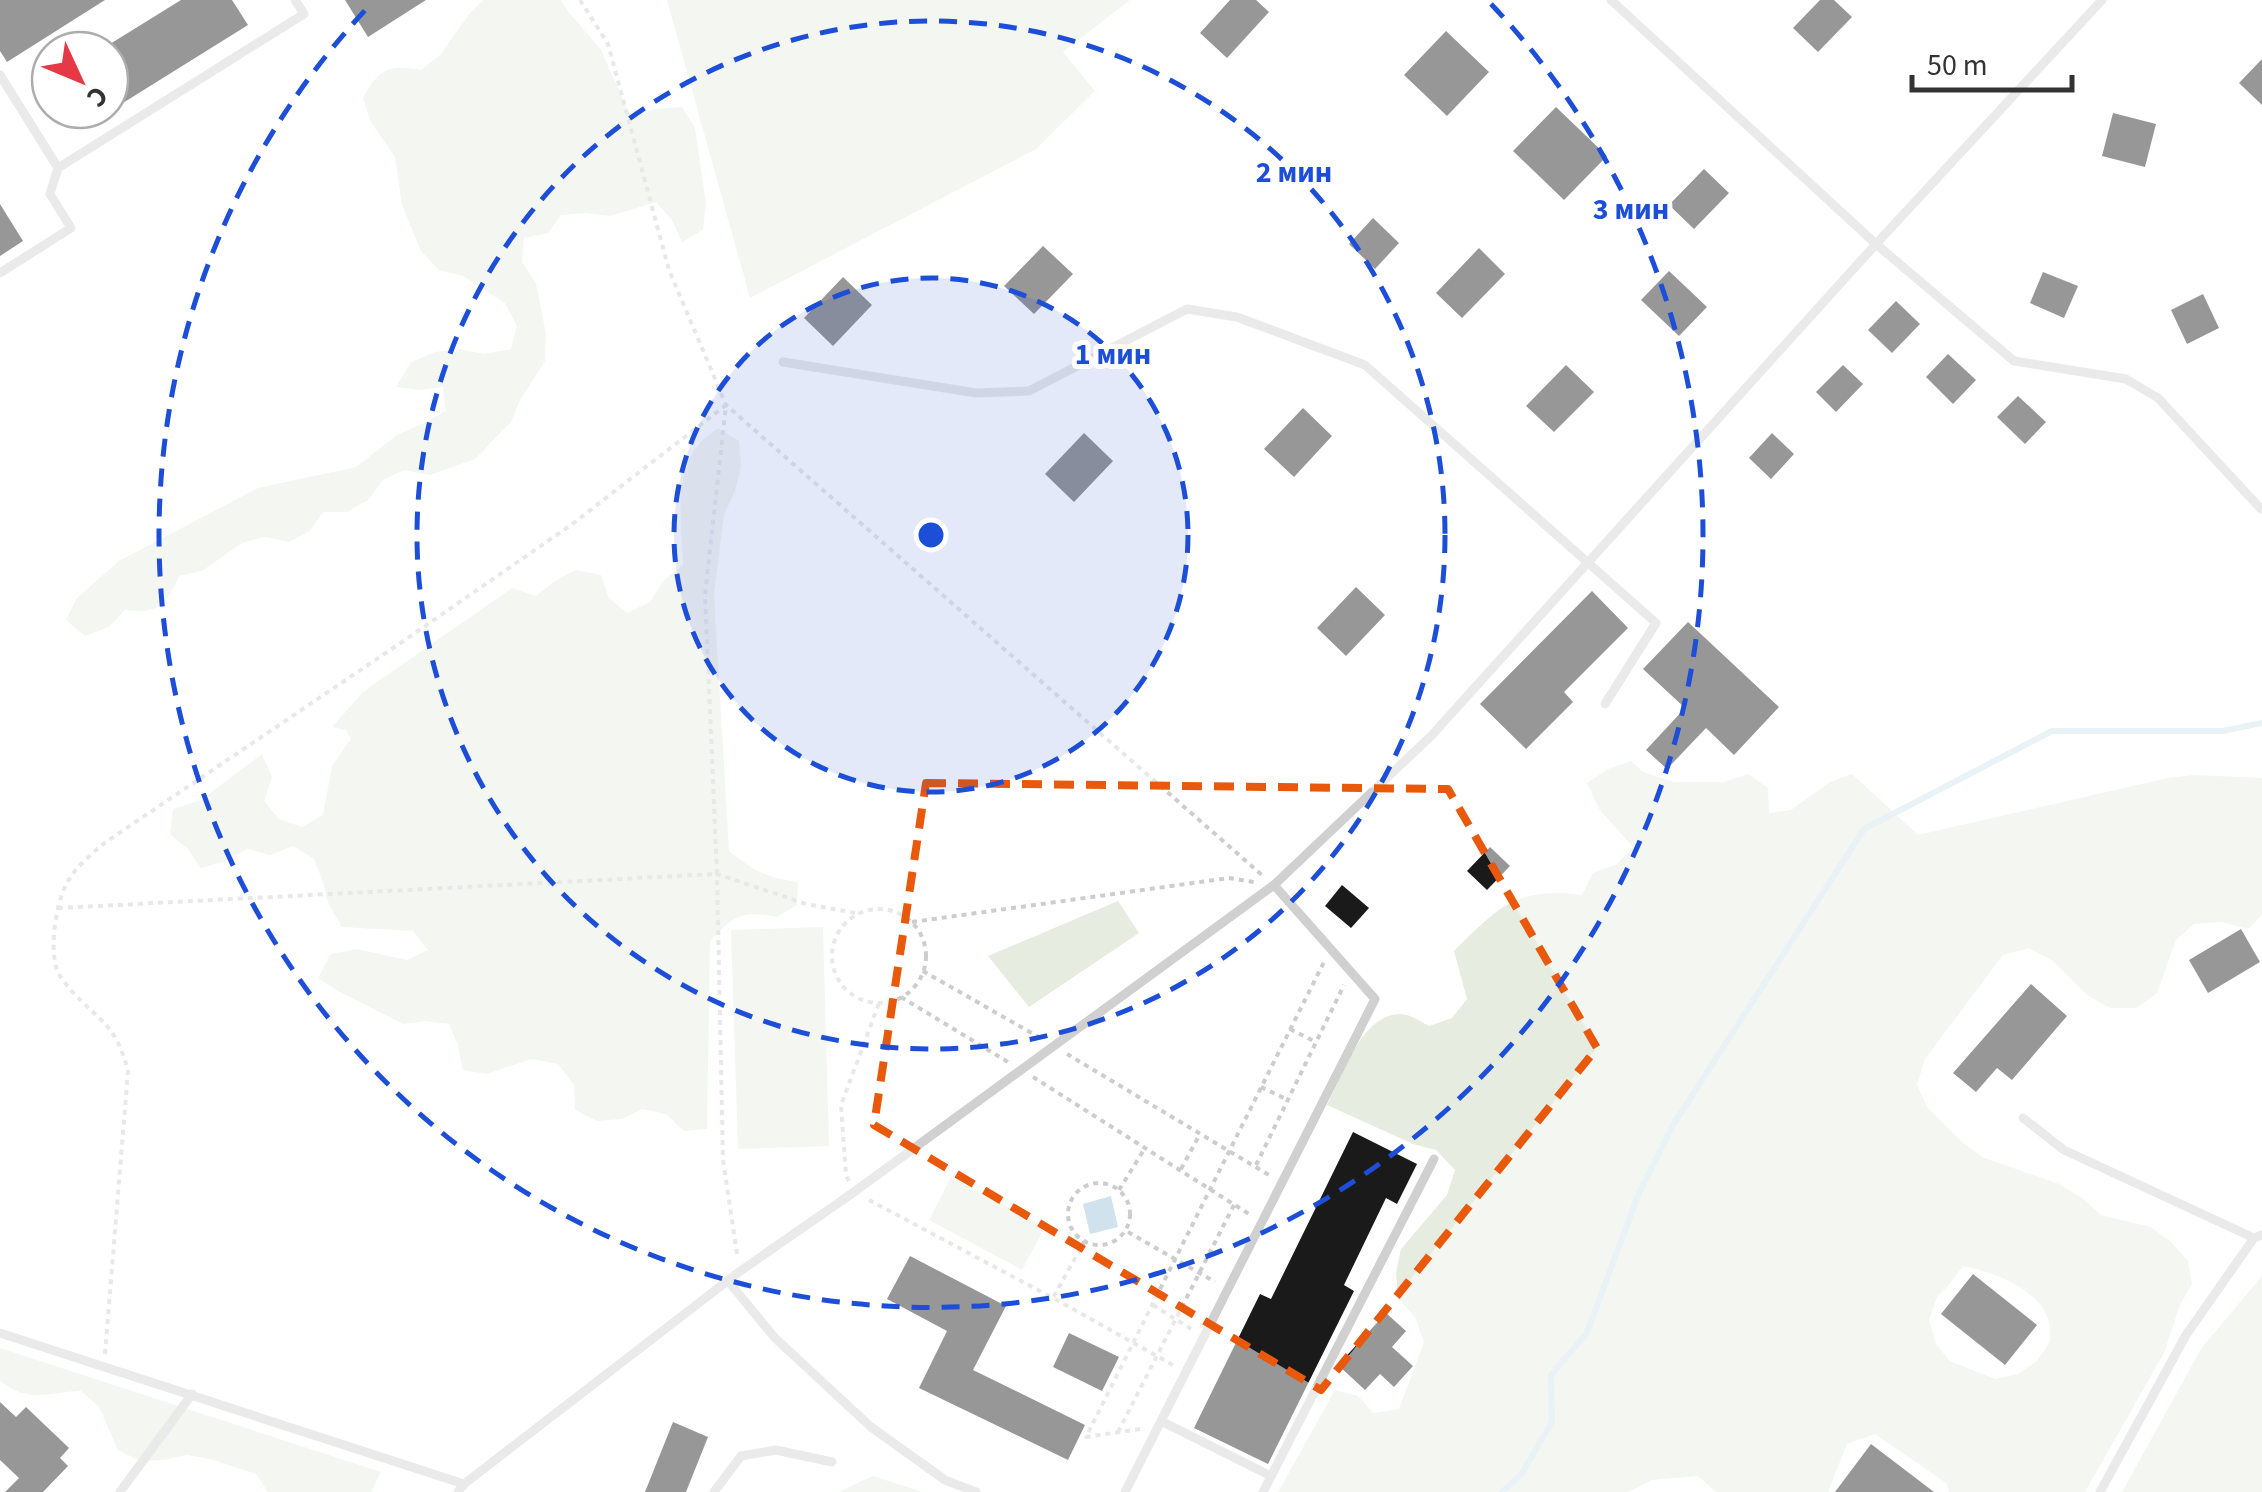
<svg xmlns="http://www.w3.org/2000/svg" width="2262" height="1492" viewBox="0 0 2262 1492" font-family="'Source Sans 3',sans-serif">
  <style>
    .green { fill: #e6ecdf; fill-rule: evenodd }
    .water { fill: #cfe2ee }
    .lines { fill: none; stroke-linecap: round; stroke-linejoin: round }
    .stream { stroke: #cfe2ee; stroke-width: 6 }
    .building { fill: #1a1a1a }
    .path { stroke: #cdcdcd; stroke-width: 4; stroke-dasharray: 5 5; stroke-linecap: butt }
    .service { stroke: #d0d0d0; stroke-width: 9 }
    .marked { fill: none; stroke: #e8590c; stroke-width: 8; stroke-dasharray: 20 12; stroke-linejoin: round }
    .ring { fill: none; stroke: #1d4ed8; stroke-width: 5; stroke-dasharray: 18 12 }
    .centre { fill: #1d4ed8; stroke: #fff; stroke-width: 5 }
    .ring-label { font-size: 30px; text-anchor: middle; font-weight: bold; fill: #1d4ed8; stroke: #fff; stroke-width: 10; stroke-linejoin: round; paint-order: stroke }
  </style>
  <rect width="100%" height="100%" fill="#fff"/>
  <g class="green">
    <path d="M483,0H561L567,10L601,50L630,115L656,109L682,107L695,128L706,203L703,230L682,242L672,220L656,202L610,216L586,213L561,215L548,233L524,238L522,262L536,283L546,334L545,361L520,400L511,422L475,459L430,475L404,470L383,480L368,500L347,512H323L310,531L289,542L265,537L242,543L202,571L179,576C166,606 158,614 125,610L109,627L85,636L66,620L77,598L119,561L258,488L356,467L397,435L424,423L445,411L443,387L419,390L396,387L411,362L435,352L460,349L484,354L511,349L517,326L505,303L463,276L439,270L421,251L402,205L395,157L371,122L363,98C379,69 388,64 421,70L440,55L470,13Z"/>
    <path d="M667,0H1130L1063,52L1095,91L1036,149L750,298Z"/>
    <path d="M718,428L739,441L741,466L735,491L724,515L714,595L729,851C754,871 767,878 798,882L797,905L777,917C742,910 734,915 710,941L707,1129L684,1131L666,1114L642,1109L622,1119L597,1121L575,1110L574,1085L558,1064L532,1059L486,1074L463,1070L458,1045L449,1024L426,1021L403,1024L338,991L318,978L331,954L357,949L407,960L428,950L413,931L342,927L329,905L323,882L314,859L293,846L270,855L247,849L226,861L201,868L188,849L170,834L173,809L201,800L262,754L272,777L264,801L279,819L302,827L323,815L332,766L351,739L346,730L332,727L364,691L512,588L536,596L555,581L576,570L601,575L609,598L627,613L650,602L663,581L683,565C682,527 672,476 699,444C704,438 712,433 718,428Z"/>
    <path d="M1631,761L1643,772L1674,782H1724L1748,774L1768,788L1769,813L1791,810L1830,782L1852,774L1918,835L2168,778L2194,775L2262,778V915L2248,929L2222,922L2194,924L2176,940L2157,993L2137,1008H2110L2087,995L2053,961L2029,948L2003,955L1925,1059L1917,1085L1927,1107L1962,1142L1982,1157L2059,1184L2082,1198L2101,1215L2151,1227L2171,1242L2188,1261L2192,1284L2180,1305L2164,1353L2085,1492H1949L1946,1483L1875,1434L1847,1444L1828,1492H1716L1698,1476L1652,1480L1628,1492H1278L1335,1390L1358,1396L1374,1413L1399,1409L1424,1342L1415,1317L1398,1299L1396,1273L1401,1249L1447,1195L1455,1170L1436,1150L1413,1144L1327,1105C1343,1075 1364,1006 1407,1015C1414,1017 1423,1023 1429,1026L1452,1018L1467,999L1454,951C1497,908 1517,886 1582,895L1593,873L1617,864L1633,847L1599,809L1587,783L1608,769ZM1963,1266C1992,1272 2037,1287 2048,1319C2051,1325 2050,1336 2050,1342L2037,1361L2018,1374L1995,1379L1950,1361L1936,1344L1929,1320L1937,1297L1949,1285Z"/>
    <path d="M1118,901L1139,933L1029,1007L988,956Z"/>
    <path d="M823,927L829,1146L738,1149L731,930Z"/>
    <path d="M951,1177L1045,1227L1022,1270L929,1220Z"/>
    <path d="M2262,1276V1492H2122L2201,1349Z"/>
    <path d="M0,1348L381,1472L371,1492H268L256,1474L210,1459L187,1455L164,1460L140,1461L118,1450L99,1407L81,1391C47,1392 30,1404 0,1381Z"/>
    <path d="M873,1476L920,1491V1492H838Z"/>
  </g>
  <path class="water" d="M1111,1196L1118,1227L1090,1234L1083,1204Z"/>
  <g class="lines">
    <path class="stream" d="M1502,1492L1521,1475L1552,1422L1551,1375L1587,1333L1638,1195L1673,1125L1864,829L2052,731H2223L2262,723"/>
  </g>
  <g class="building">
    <path d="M0,0H105L7,62L0,51Z"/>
    <path d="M181,0H232L248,25L110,111V44Z"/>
    <path d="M345,0H426L368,37Z"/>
    <path d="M1230,0H1256L1269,12L1227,58L1200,33Z"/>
    <path d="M1820,0H1834L1852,17L1818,52L1793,28Z"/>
    <path d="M1446,31L1489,72L1447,116L1404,75Z"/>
    <path d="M2262,59V105L2239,83Z"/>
    <path d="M1556,107L1607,156L1564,200L1513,151Z"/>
    <path d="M2113,113L2156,124L2145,167L2102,156Z"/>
    <path d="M1704,169L1729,193L1694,229L1669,205Z"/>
    <path d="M0,204L23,241L0,256Z"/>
    <path d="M1373,218L1399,243L1375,269L1349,244Z"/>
    <path d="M1043,246L1073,274L1034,314L1004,286Z"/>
    <path d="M1479,248L1505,274L1462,318L1436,293Z"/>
    <path d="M1669,271L1707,307L1679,336L1641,300Z"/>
    <path d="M2043,272L2078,286L2064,318L2030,303Z"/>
    <path d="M843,277L872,305L833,346L804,318Z"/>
    <path d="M2203,294L2219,328L2187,344L2171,310Z"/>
    <path d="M1896,301L1920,324L1892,353L1868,330Z"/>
    <path d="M1948,354L1976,380L1953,404L1926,377Z"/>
    <path d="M1566,365L1594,392L1554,432L1526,406Z"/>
    <path d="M1843,365L1863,384L1836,412L1816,392Z"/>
    <path d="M2018,396L2046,422L2025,444L1997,417Z"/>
    <path d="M1303,408L1332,436L1294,477L1264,449Z"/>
    <path d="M1084,433L1113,461L1074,502L1045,474Z"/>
    <path d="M1772,433L1794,454L1771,479L1749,458Z"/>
    <path d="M1356,587L1385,615L1346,656L1317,628Z"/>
    <path d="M1592,591L1628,628L1564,692L1573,702L1526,749L1480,704Z"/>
    <path d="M1688,622L1779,707L1734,755L1706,728L1667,769L1646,750L1685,708L1643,669Z"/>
    <path d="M1490,847L1510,866L1487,890L1467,871Z"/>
    <path d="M1342,885L1369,908L1351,928L1325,906Z"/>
    <path d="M2241,929L2260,962L2208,993L2189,960Z"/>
    <path d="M2031,984L2067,1016L2012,1080L1997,1068L1976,1092L1953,1073Z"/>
    <path d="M1353,1132L1417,1164L1397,1204L1386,1198L1344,1285L1354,1291L1268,1464L1194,1428L1260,1294L1271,1299Z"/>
    <path d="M910,1256L1006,1306L973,1370L1085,1425L1068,1460L919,1388L947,1331L887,1299Z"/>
    <path d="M1973,1274L2037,1325L2005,1365L1941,1314Z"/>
    <path d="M1386,1313L1406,1331L1392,1347L1413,1366L1394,1387L1380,1374L1365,1390L1338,1365Z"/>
    <path d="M1069,1333L1119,1357L1102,1391L1053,1367Z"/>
    <path d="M0,1402L16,1417L26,1407L69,1448L60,1458L68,1466L43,1492H5L19,1478L0,1460Z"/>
    <path d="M673,1422L708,1437L686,1492H645Z"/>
    <path d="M1871,1444L1934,1492H1835Z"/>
  </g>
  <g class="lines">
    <g class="path">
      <path d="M580,0L608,44L669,270L726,405L1263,876"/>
      <path d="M58,908L717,874L705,595L726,405"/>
      <circle cx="879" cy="956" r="47"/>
      <path d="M912,922L1229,878L1254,882"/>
      <path d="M923,971L1042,1039"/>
      <path d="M901,997L1008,1062"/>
      <path d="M1290,1029L1316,1042"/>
      <path d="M1067,1054L1269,1175"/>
      <path d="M1033,1077L1249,1214"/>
      <path d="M1261,1087L1288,1100"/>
      <path d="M1256,1165L1344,985"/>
      <path d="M1181,1169L1200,1134"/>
      <path d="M849,1181L846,1175L841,1105L879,1003"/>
      <circle cx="1099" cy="1214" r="31"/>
      <path d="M1119,1190L1145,1148"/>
      <path d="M869,1200L1053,1298L1084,1242"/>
      <path d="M1128,1232L1215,1282"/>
      <path d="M737,1254L723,1160L717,874L806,904L856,913"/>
      <path d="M1055,1299L1173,1365"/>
      <path d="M1153,1305L1191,1329"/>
      <path d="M105,1354L128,1071C115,1022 100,1023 70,989C66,984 59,976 57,970C49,947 56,898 70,878C78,865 92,854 103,844L402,642L571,525L726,405"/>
      <path d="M1140,1429L1086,1437L1324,962"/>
      <path d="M1118,1432L1234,1205"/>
    </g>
    <g class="service">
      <path d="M1611,0L1876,244L2014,361L2126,379L2158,398L2261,509"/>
      <path d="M0,75L58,168L304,14L295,0"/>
      <path d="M0,273L71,228L50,194L58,168"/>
      <path d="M783,362L976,393L1029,391L1187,309L1237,317L1365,365L1656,623L1605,704"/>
      <path d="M2023,1118L2064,1150L2254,1238"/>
      <path d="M728,1281L775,1338L871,1427L945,1480L976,1492"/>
      <path d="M0,1333L464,1484"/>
      <path d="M1161,1421L1271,1476"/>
      <path d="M120,1492L192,1394"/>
      <path d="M458,1492L464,1484L739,1272L854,1192L1274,885L1431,736L1876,244L2102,0"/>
      <path d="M714,1492L741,1456L776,1450L832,1462"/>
      <path d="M1125,1492L1375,999L1274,885"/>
      <path d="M1263,1492L1434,1159"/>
      <path d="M2100,1492L2186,1335L2254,1238L2262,1235"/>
    </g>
  </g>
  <path d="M0 0H2262V1492H0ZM926,783L1448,789L1597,1048L1321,1390L874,1125Z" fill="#fff" fill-opacity=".55" fill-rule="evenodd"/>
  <path class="marked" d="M926,783L1448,789L1597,1048L1321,1390L874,1125Z"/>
  <circle cx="931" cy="535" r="257" fill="#1d4ed8" fill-opacity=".12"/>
  <g class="ring">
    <circle cx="931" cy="535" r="257"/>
    <circle cx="931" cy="535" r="514"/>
    <path d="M1491 4A772 772 0 1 1 371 4"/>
  </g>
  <circle cx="931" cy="535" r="15" class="centre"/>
  <g class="ring-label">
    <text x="1294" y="182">2 мин</text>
    <text x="1631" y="219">3 мин</text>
    <text x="1113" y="364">1 мин</text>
  </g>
  <g transform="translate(80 80) rotate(134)"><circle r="48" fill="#ffffff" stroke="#adadad" stroke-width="2.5"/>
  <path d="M0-8L18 38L0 25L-18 38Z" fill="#e63946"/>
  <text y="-15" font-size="28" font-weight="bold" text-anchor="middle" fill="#333333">С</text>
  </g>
  <path d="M1912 75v15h160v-15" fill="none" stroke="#333333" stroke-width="5"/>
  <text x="1927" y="75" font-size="30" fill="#333333" stroke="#ffffff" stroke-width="8" paint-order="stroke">50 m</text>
</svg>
